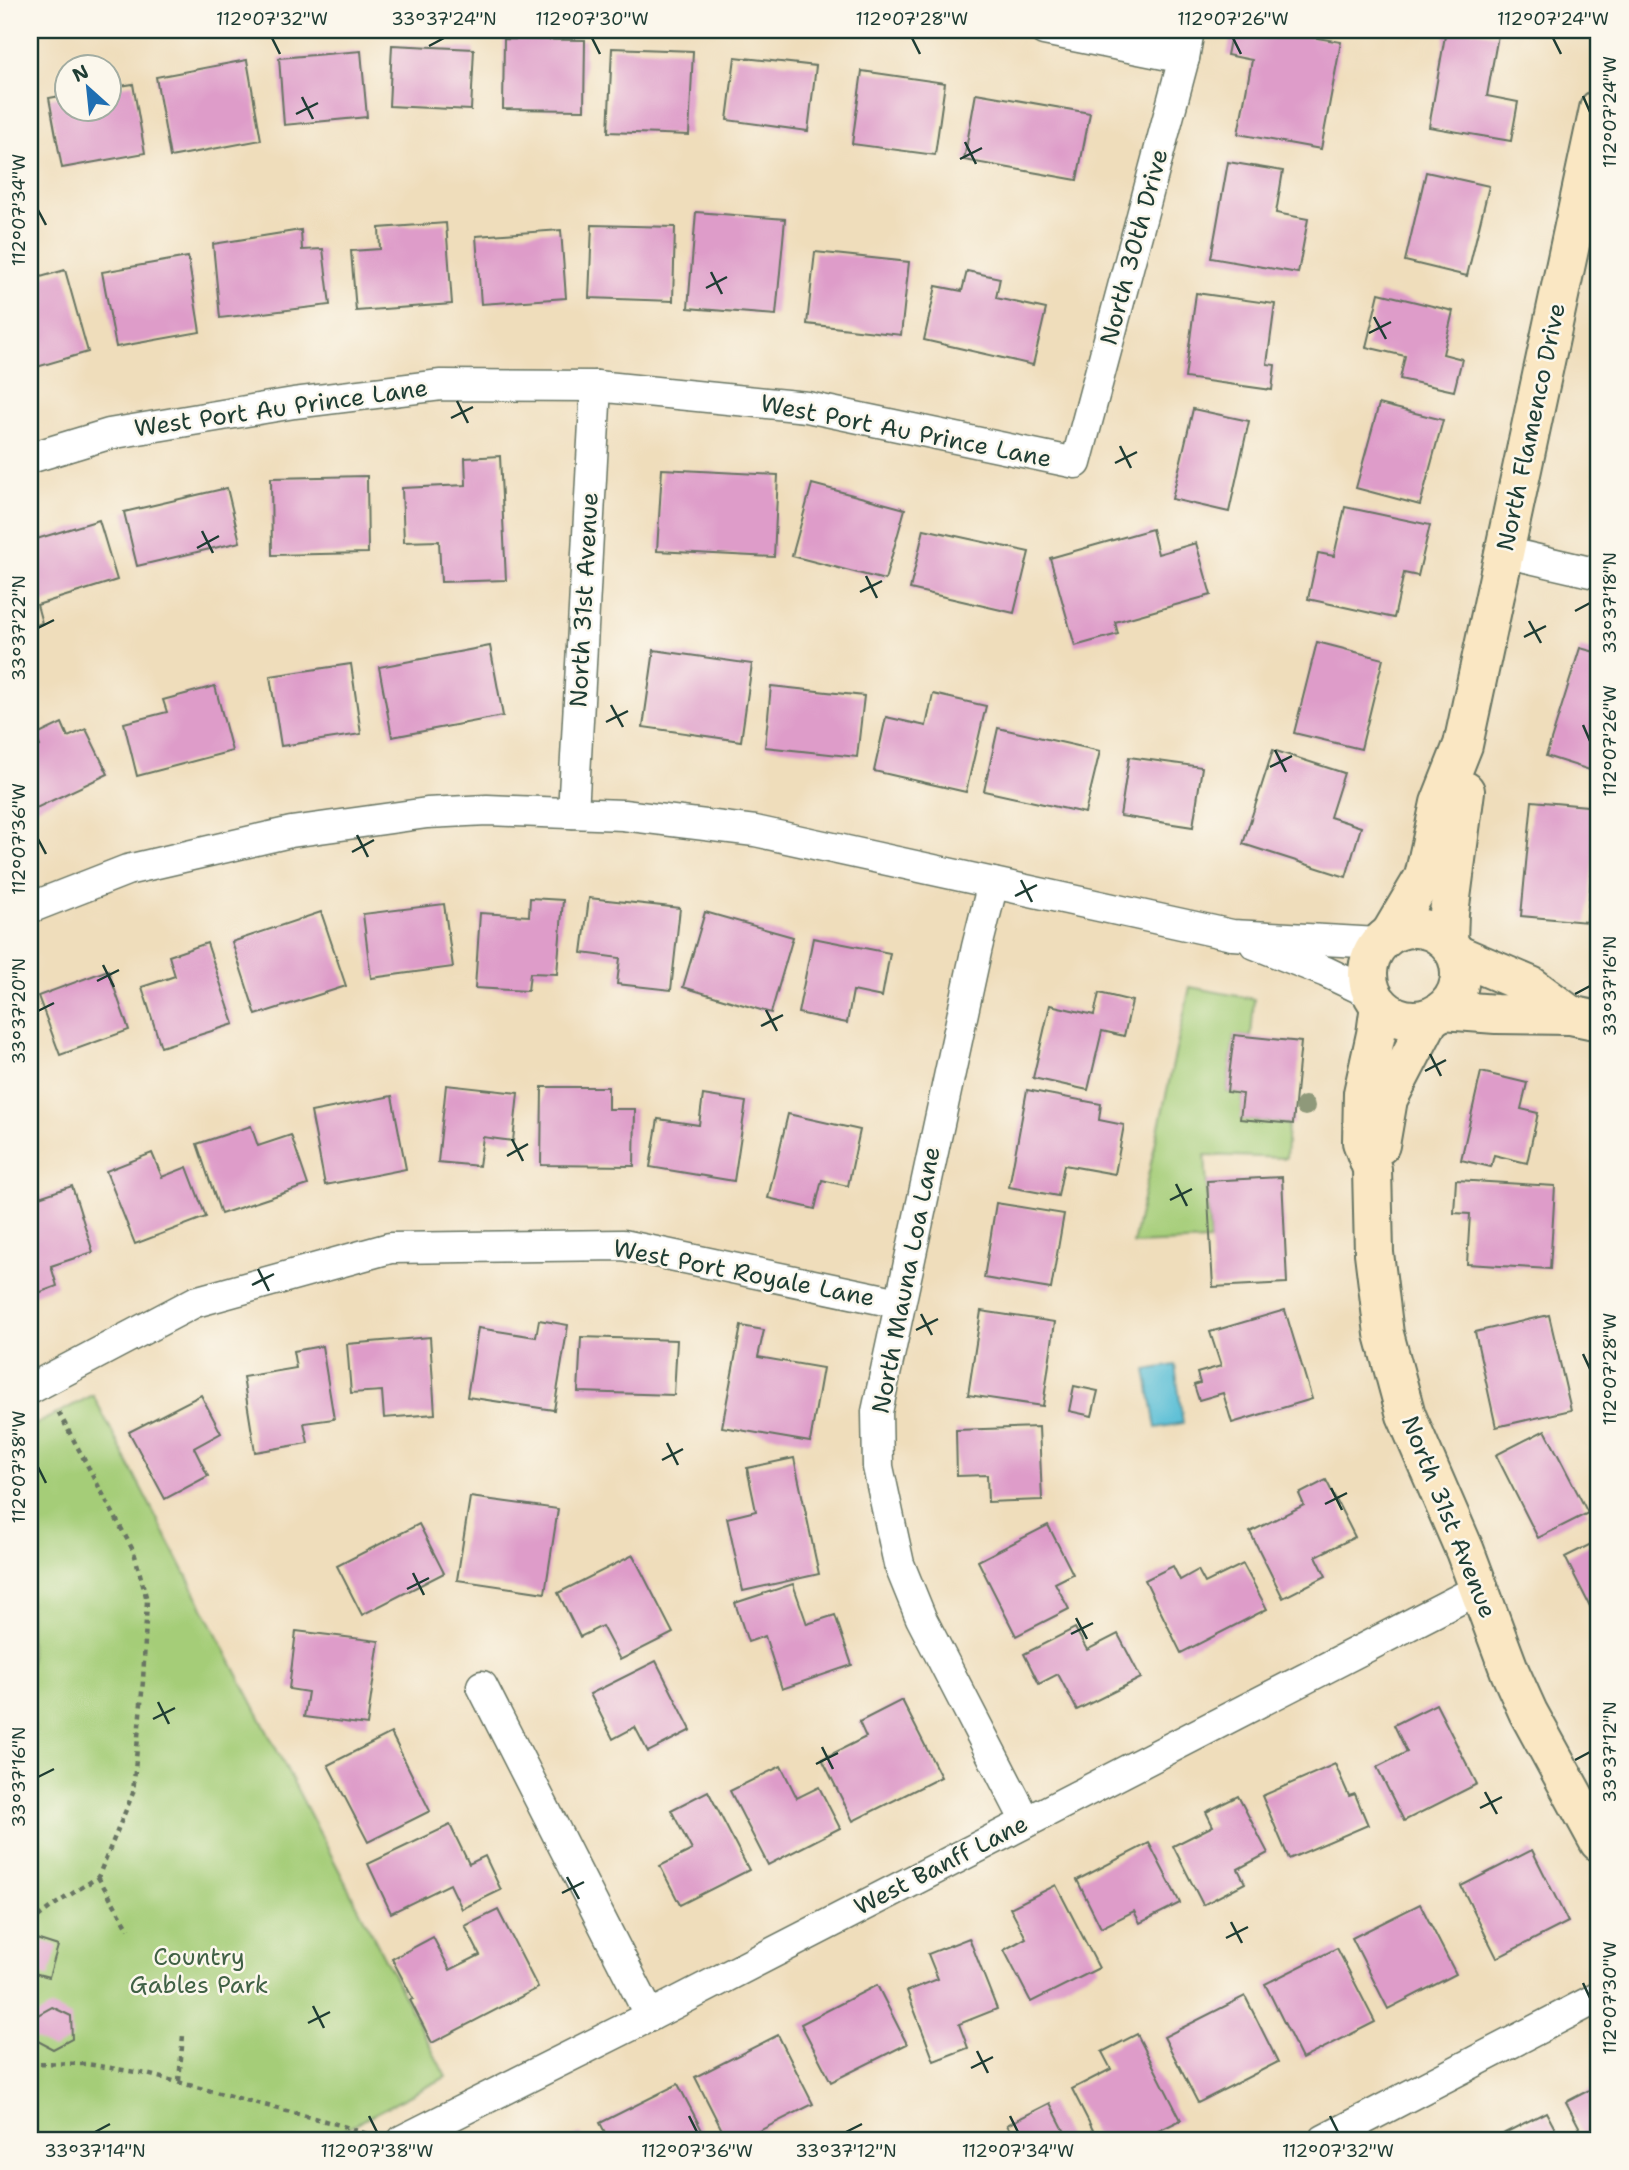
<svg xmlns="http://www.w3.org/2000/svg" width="1629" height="2170" viewBox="0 0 1629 2170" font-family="'Shantell Sans',sans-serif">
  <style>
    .green { fill: #a5cd78; stroke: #628556; stroke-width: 2 }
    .water { fill: #58bed6; stroke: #3c7e85; stroke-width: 2 }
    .building { fill: #de9cc9 }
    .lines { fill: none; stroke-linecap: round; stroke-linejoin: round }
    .street-casing { stroke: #687563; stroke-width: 33 }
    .secondary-casing { stroke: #687563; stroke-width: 42 }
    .path { stroke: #687563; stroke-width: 4.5; stroke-dasharray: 5 5; stroke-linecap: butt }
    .street { stroke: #fff; stroke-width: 30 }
    .secondary { stroke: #fae7c3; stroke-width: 38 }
    .tree { fill: #8f997a }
    .ticks { fill: none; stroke: #1f3d34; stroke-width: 2.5 }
    .labels { text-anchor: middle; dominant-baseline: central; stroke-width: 5; stroke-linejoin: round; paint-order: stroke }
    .street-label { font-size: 24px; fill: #1f3d34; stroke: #fbf7ec }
    .park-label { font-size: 24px; fill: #406145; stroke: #fbf7ec }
    .neatline { fill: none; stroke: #1f3d34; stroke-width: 2.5 }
    .ticks-label { font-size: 18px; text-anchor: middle; fill: #1f3d34 }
  </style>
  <rect width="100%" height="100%" fill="#fbf7ec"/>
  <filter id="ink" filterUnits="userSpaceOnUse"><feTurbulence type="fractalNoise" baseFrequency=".0143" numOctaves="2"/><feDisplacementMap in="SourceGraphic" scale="14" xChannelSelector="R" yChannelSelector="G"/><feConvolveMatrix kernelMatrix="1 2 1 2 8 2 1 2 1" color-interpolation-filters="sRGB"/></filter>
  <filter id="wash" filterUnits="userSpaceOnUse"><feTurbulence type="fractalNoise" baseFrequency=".00686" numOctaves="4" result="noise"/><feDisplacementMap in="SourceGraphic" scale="28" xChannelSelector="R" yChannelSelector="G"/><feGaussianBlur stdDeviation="1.57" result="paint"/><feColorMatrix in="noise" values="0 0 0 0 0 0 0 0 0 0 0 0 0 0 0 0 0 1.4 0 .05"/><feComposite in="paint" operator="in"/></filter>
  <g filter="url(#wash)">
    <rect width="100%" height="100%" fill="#efddbb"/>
    <g class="green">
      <path d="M1190,987L1254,999L1251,1037L1234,1036L1227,1092L1243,1094L1241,1119L1288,1124L1286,1158L1205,1155L1210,1241L1133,1244Z"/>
      <path d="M93,1395L446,2077L324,2140H30V1427Z"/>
    </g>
    <path class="water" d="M1175,1365L1183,1423L1156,1428L1146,1370Z"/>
    <g id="blocks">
      <g class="building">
        <path d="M1232,30H1270L1341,42L1321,149L1238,134L1252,60L1227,55Z"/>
        <path d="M1446,30H1470L1498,35L1487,96L1518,102L1511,141L1429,127Z"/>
        <path d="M504,39L585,40L584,110L503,109Z"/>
        <path d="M392,45L474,49L471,110L389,106Z"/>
        <path d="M612,48L693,51L689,135L608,132Z"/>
        <path d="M361,51L367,117L284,125L279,58Z"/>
        <path d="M735,57L816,66L808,131L727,120Z"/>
        <path d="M247,60L261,140L170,157L156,77Z"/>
        <path d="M862,71L945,83L935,155L852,144Z"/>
        <path d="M133,84L145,153L62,168L49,98L66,95V108H108V88Z"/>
        <path d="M976,93L1090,113L1077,180L964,160Z"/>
        <path d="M1228,162L1283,171L1276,213L1308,219L1298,273L1211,258Z"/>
        <path d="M1426,172L1489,186L1467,276L1405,261Z"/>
        <path d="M696,212L785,219L776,315L688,308Z"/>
        <path d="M446,223L452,304L356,311L351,251L380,249L379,228Z"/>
        <path d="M592,225L675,227L673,301L589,298Z"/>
        <path d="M301,230L302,250L323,249L330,305L220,318L213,244Z"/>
        <path d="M561,230L566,298L481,304L476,236Z"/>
        <path d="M815,252L909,262L901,335L807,324Z"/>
        <path d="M188,257L200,332L116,347L102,272Z"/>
        <path d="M65,270L88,352L30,369V280Z"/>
        <path d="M967,271L1000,278L996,298L1046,309L1033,365L924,340L936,286L962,291Z"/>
        <path d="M1196,293L1275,304L1267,364L1275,365L1272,390L1185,378Z"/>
        <path d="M1379,293L1453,311L1443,354L1462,359L1454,391L1400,379L1405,356L1366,347Z"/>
        <path d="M1379,404L1443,420L1420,505L1356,488Z"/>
        <path d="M1193,409L1249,421L1229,512L1172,499Z"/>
        <path d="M500,456L506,580L441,582L439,541L404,542L402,488L466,485L465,458Z"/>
        <path d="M662,469L778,475L774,557L657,551Z"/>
        <path d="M367,476L368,553L272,555L271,478Z"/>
        <path d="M812,484L905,509L885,580L792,556Z"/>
        <path d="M227,488L240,542L137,566L124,512Z"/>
        <path d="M1345,507L1430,525L1418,576L1404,573L1394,618L1308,599L1318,553L1334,556Z"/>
        <path d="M99,520L117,580L37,605L42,623L30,627V541Z"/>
        <path d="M924,529L1029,552L1014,613L910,589Z"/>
        <path d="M1152,529L1158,554L1196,543L1211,595L1115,622L1118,634L1075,646L1050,558Z"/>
        <path d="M1317,642L1383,659L1361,749L1294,733Z"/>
        <path d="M490,646L503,716L392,737L379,667Z"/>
        <path d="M1580,648L1599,653V773L1546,756Z"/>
        <path d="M654,650L752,664L741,741L643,727Z"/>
        <path d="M351,664L361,734L281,746L270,676Z"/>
        <path d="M215,686L232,751L137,776L124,723L167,712L163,700Z"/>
        <path d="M771,686L864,696L857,757L765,747Z"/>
        <path d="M933,694L986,706L966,792L874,771L886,717L926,726Z"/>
        <path d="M62,723L68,737L86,729L108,774L30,811V751L40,746L35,736Z"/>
        <path d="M998,728L1100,751L1085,813L984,791Z"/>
        <path d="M1273,750L1344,773L1330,817L1361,827L1346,877L1243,844Z"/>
        <path d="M1129,757L1202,767L1193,827L1120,816Z"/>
        <path d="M1532,801L1598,807L1587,922L1521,916Z"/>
        <path d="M530,898L563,900L557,974L530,973L528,991L475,988L480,913L529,916Z"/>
        <path d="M589,898L680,908L671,990L617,984L620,958L582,953Z"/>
        <path d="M444,904L453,967L371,978L363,914Z"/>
        <path d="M321,912L346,986L256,1015L232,942Z"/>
        <path d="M705,912L793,937L771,1013L683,987Z"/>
        <path d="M813,938L890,953L882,997L853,991L847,1023L798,1013Z"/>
        <path d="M207,943L234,1024L161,1047L142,987L175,976L169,956Z"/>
        <path d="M108,970L129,1030L60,1055L38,996Z"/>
        <path d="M1099,993L1132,1001L1124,1036L1102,1031L1088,1090L1033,1078L1050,1005L1094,1015Z"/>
        <path d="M1234,1035L1301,1042L1293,1124L1240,1119L1243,1094L1227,1092Z"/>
        <path d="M1481,1072L1527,1083L1521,1109L1538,1113L1527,1163L1494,1155L1491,1167L1461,1160Z"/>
        <path d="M446,1085L518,1093L513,1141L483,1137L479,1166L438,1162Z"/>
        <path d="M542,1087H608V1109H635L634,1166L541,1165Z"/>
        <path d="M1027,1090L1101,1104L1099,1120L1124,1125L1115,1174L1064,1165L1058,1196L1009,1187Z"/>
        <path d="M703,1095L746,1102L734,1181L650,1167L658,1119L699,1125Z"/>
        <path d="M392,1096L406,1169L325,1185L311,1112Z"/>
        <path d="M788,1114L860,1130L848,1186L822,1180L815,1209L768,1198Z"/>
        <path d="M251,1126L258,1146L291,1135L308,1185L221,1214L197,1144Z"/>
        <path d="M152,1153L162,1177L187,1167L206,1217L135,1244L106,1171Z"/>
        <path d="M1282,1177L1287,1283L1213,1287L1207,1181Z"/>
        <path d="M1456,1180L1555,1186L1550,1269L1467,1264L1470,1214L1454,1213Z"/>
        <path d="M72,1186L93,1252L51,1266L57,1286L30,1296V1200Z"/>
        <path d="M996,1203L1064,1214L1051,1289L984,1278Z"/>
        <path d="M1285,1310L1312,1399L1232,1423L1223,1393L1199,1400L1194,1385L1200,1383L1197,1373L1221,1366L1210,1332Z"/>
        <path d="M981,1311L1055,1322L1043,1406L968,1395Z"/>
        <path d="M1549,1315L1571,1410L1496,1427L1475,1332Z"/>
        <path d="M539,1320L568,1325L554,1410L467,1397L478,1328L536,1337Z"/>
        <path d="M741,1326L764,1330L758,1357L823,1368L810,1442L722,1427Z"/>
        <path d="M430,1337L435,1414L384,1418L382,1391L351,1393L347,1344Z"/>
        <path d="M581,1337L677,1340L674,1395L578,1392Z"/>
        <path d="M322,1346L334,1419L304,1423L308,1443L255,1452L243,1377L296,1368L293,1351Z"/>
        <path d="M1074,1386L1098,1391L1092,1416L1069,1411Z"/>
        <path d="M201,1395L221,1433L194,1448L208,1476L165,1499L129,1432Z"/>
        <path d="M1039,1427L1042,1500L988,1502L987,1475L957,1476L956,1430Z"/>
        <path d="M1545,1430L1588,1513L1538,1538L1496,1455Z"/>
        <path d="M794,1458L819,1574L743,1591L727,1518L756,1511L747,1468Z"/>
        <path d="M1326,1480L1355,1537L1316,1556L1326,1576L1283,1598L1250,1532L1304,1505L1299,1494Z"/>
        <path d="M470,1497L558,1509L545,1593L457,1580Z"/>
        <path d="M419,1524L444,1573L362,1615L337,1566Z"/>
        <path d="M1048,1525L1073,1574L1055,1583L1069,1609L1016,1636L978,1561Z"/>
        <path d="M1599,1540V1624L1565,1557Z"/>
        <path d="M633,1555L673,1633L620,1660L602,1626L580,1637L558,1593Z"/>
        <path d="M1243,1564L1267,1609L1181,1653L1145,1580L1173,1566L1180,1580L1198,1570L1205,1583Z"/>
        <path d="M793,1584L807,1624L835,1615L852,1665L782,1689L765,1636L748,1642L735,1603Z"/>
        <path d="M1075,1628L1087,1650L1118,1634L1141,1678L1077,1710L1058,1674L1039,1684L1024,1654Z"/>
        <path d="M296,1631L379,1641L367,1725L304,1717L308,1692L289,1689Z"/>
        <path d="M656,1661L691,1730L648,1752L635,1727L613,1739L590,1694Z"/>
        <path d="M902,1700L941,1777L853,1821L822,1759L866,1737L859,1722Z"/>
        <path d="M1436,1704L1477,1784L1404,1821L1377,1767L1407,1752L1394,1725Z"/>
        <path d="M391,1733L430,1811L368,1842L328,1765Z"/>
        <path d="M1335,1764L1349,1796L1355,1794L1368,1825L1289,1859L1262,1796Z"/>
        <path d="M781,1766L797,1798L819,1787L840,1828L768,1865L730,1791Z"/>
        <path d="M708,1791L749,1870L680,1905L660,1866L692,1850L671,1810Z"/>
        <path d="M1238,1796L1268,1853L1238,1869L1245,1883L1203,1905L1173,1846L1213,1826L1206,1812Z"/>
        <path d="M450,1825L469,1864L485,1856L501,1890L462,1909L450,1884L391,1913L368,1864Z"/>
        <path d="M1149,1843L1180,1903L1140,1923L1134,1911L1101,1928L1077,1880Z"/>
        <path d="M1532,1850L1568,1922L1497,1958L1461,1886Z"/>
        <path d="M1056,1885L1099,1968L1031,2002L1004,1950L1026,1938L1010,1908Z"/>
        <path d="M1420,1904L1456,1974L1388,2009L1352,1938Z"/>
        <path d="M498,1910L538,1988L432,2043L410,2000L413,1999L392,1959L433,1937L450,1970L480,1955L465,1926Z"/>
        <path d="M30,1937L58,1946L49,1977L30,1972Z"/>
        <path d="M969,1938L997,2009L959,2024L968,2048L934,2061L907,1991L938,1979L928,1954Z"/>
        <path d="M1337,1948L1375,2022L1302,2059L1265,1984Z"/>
        <path d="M877,1985L907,2044L831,2082L801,2024Z"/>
        <path d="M1245,1996L1278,2062L1198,2103L1164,2037Z"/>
        <path d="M52,2007L71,2016L72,2039L53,2049L34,2039L32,2018Z"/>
        <path d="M1137,2034L1181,2120L1140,2140H1098L1072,2089L1111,2069L1102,2052Z"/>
        <path d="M778,2035L813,2104L741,2140H727L695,2077Z"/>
        <path d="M678,2084L707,2140H609L600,2123Z"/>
        <path d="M1599,2085V2140H1586L1566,2102Z"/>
        <path d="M1050,2103L1069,2140H1015L1007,2125Z"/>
        <path d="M1546,2112L1561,2140H1491Z"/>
        <path d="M581,2134L583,2140H566Z"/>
      </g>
    </g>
  </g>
  <g filter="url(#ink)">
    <use href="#blocks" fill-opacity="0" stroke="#687563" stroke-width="2"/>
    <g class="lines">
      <defs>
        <g id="street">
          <path d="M1044,30L1184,58"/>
          <path d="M30,458L109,434L294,403L441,385L596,386L807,407L1076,463L1184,58L1189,30"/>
          <path d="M1504,552L1599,574"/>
          <path d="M573,813L596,386"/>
          <path d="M993,883L977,947L877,1412L878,1467L899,1564L921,1618L1026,1821"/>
          <path d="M30,908L127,870L291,832L427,813L487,810L623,815L755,831L1232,935L1379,943"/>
          <path d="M1255,944L1326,972L1372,994"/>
          <path d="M30,1389L195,1302L390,1248L623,1245L899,1303"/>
          <path d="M482,1686L650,2016"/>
          <path d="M403,2140L650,2016L1479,1589"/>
          <path d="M1324,2140L1599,1997"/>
        </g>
        <g id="secondary">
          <circle cx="1414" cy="974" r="46"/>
          <path d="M1391,933L1424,877L1440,803L1463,745L1599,109"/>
          <path d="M1448,941L1449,913L1465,791"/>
          <path d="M1456,954L1531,986L1570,1015"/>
          <path d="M1380,1005L1376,1034L1363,1093L1362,1142L1372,1169L1374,1253L1384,1334L1406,1415L1465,1551L1510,1672L1528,1712L1599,1842"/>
          <path d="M1443,1010L1496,1014L1570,1015L1599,1021"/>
          <path d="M1380,1145L1388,1099L1430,1018"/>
        </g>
      </defs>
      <use href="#street" class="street-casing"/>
      <use href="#secondary" class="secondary-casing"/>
      <g class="path">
        <path d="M98,1877L129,1929"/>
        <path d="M30,1923L51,1907L98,1877L133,1793L143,1681L147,1600L134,1552L58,1411"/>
        <path d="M30,2063L87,2064L147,2074L340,2125L370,2135"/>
        <path d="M179,2081L183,2035"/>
      </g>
      <use href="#street" class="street"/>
      <use href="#secondary" class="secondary"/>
    </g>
    <circle class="tree" cx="1305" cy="1106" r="10"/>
  </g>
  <path class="ticks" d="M272,38L280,54M592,38L600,54M912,38L920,54M1233,38L1241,54M1553,38L1561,54M429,46L444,38M1583,96L1590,112M302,97L313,119M296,114L318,103M965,142L976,164M960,159L982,148M38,210L46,225M711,272L722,294M706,288L727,277M1374,317L1386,339M1369,333L1391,322M457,401L468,423M451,418L473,407M1120,446L1131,468M1115,463L1137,452M202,531L213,553M197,548L219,536M866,576L877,598M860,592L882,581M1575,611L1590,603M1529,621L1541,643M38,628L54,620M1524,637L1546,626M611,705L623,727M606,722L628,711M1583,725L1590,741M1275,750L1286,772M1270,767L1292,756M357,835L368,857M38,839L46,854M352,852L374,840M1021,880L1032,902M1015,896L1037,885M103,965L114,987M97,981L119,970M1575,994L1590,986M766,1010L777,1031M38,1011L54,1003M761,1026L783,1015M1430,1054L1441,1076M1425,1071L1446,1060M512,1139L523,1161M507,1156L528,1144M1176,1184L1187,1206M1170,1200L1192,1189M258,1269L269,1291M252,1285L274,1274M921,1314L932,1335M916,1330L938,1319M1583,1354L1590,1369M667,1443L678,1465M662,1460L683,1449M38,1467L46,1483M1331,1488L1342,1510M1325,1504L1347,1493M413,1573L424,1595M407,1589L429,1578M1076,1618L1087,1639M1071,1634L1093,1623M158,1702L169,1724M153,1719L175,1708M822,1747L833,1769M1575,1760L1590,1752M816,1764L838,1753M38,1777L54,1769M1485,1792L1497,1814M1480,1808L1502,1797M567,1877L579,1899M562,1893L584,1882M1231,1922L1242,1943M1226,1938L1248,1927M1583,1983L1590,1998M313,2006L324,2028M308,2023L330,2012M977,2051L988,2073M971,2068L993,2057M369,2116L377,2132M689,2116L697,2132M1010,2116L1018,2132M1330,2116L1338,2132M95,2132L110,2124M846,2132L862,2124"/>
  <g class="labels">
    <g class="street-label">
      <text transform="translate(1134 247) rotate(-75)">North 30th Drive</text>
      <text transform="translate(281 408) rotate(-8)">West Port Au Prince Lane</text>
      <text transform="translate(1531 427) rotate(-78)">North Flamenco Drive</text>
      <text transform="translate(906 431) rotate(11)">West Port Au Prince Lane</text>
      <text transform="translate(584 600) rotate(-87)">North 31st Avenue</text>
      <text transform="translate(744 1273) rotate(11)">West Port Royale Lane</text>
      <text transform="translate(906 1280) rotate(-79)">North Mauna Loa Lane</text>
      <text transform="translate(1449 1517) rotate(68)">North 31st Avenue</text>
      <text transform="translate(941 1865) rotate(-27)">West Banff Lane</text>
    </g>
    <g class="park-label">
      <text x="199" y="1957">Country<tspan x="199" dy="28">Gables Park</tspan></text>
    </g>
  </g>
  <rect width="1629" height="2170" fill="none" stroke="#fbf7ec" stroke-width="77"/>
  <g transform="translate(88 88) rotate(333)"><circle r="33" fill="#fbf7ec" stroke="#a3ada2" stroke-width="2"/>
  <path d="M0-5L12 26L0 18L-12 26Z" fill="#1f6fb2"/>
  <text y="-10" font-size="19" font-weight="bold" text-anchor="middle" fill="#1f3d34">N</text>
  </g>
  <rect x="38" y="38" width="1552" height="2094" class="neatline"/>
  <g class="ticks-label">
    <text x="272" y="25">112°07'32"W</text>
    <text x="444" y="25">33°37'24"N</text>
    <text x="592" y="25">112°07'30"W</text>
    <text x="912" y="25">112°07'28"W</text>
    <text x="1233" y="25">112°07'26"W</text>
    <text x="1553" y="25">112°07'24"W</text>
    <text transform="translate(1610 112) rotate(-90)" y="6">112°07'24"W</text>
    <text transform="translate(19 210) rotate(-90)" y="6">112°07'34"W</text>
    <text transform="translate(1610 603) rotate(-90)" y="6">33°37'18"N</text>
    <text transform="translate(19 628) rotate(-90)" y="6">33°37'22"N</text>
    <text transform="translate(1610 741) rotate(-90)" y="6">112°07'26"W</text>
    <text transform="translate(19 839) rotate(-90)" y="6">112°07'36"W</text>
    <text transform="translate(1610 986) rotate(-90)" y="6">33°37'16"N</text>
    <text transform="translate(19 1011) rotate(-90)" y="6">33°37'20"N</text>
    <text transform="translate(1610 1369) rotate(-90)" y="6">112°07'28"W</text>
    <text transform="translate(19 1467) rotate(-90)" y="6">112°07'38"W</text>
    <text transform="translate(1610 1752) rotate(-90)" y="6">33°37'12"N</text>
    <text transform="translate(19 1777) rotate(-90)" y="6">33°37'16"N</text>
    <text transform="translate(1610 1998) rotate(-90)" y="6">112°07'30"W</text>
    <text x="95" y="2157">33°37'14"N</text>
    <text x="377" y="2157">112°07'38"W</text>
    <text x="697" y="2157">112°07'36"W</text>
    <text x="846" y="2157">33°37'12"N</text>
    <text x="1018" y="2157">112°07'34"W</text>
    <text x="1338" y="2157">112°07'32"W</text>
  </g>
</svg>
